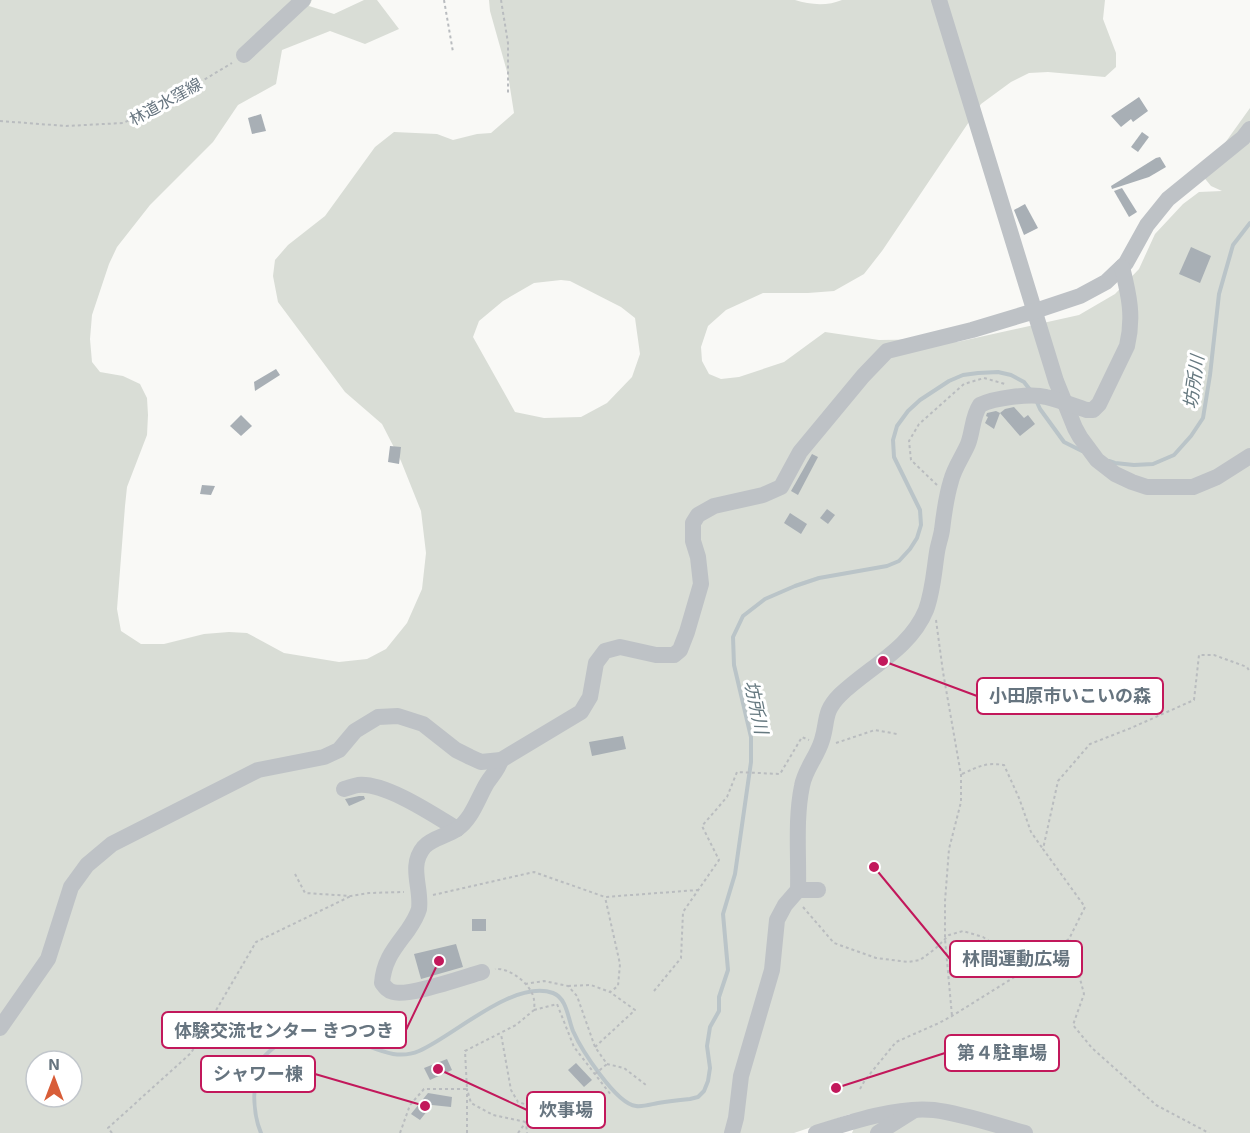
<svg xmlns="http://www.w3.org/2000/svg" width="1250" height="1133" viewBox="0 0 1250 1133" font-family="'Exo 2','Noto Sans JP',sans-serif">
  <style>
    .green { fill: #d9ddd6; fill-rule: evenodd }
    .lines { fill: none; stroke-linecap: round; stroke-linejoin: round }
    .stream { stroke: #bac4c8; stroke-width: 4 }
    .building { fill: #a8afb5 }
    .path { stroke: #b9bcbf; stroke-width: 2; stroke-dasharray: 3 3; stroke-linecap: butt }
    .minor { stroke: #bec2c6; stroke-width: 16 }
    .labels { text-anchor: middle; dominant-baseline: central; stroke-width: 6; stroke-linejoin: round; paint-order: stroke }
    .street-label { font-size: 16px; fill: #66747f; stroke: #fff }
    .water-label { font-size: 18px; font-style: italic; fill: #667980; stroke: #fff }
    .leader { fill: none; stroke: #c2185b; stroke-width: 2 }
    .callout-dot { fill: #c2185b; stroke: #fff; stroke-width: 2 }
    .callout { fill: #fff; stroke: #c2185b; stroke-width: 2 }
    .callout-label { font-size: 18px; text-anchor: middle; font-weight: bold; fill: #66747f }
  </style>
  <rect width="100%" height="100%" fill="#f9f9f6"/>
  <path class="green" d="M0,0H312L309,6L334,14L364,0H377L399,29L365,44L330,31L282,50L276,84L238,105L213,142L150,205L117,247L109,264L92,315L90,339L92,362L100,372L123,376L140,384L147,398L148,415L147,435L127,487L125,506L117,609L121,631L141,644H164L204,634L229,632L247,633L284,653L339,662L367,659L386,649L407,623L422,589L426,553L421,511L401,461L382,424L345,392L278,302L273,276L275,260L288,245L325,216L375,147L394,132L437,134L453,140L477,134L491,133L514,113L508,75L490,11L489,0H795C810,5 828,6 842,0H1105L1103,19L1116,53V67L1105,77L1048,72L1029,73L1011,82L981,104L882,251L864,274L834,291L808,293H763L726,310L708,326L701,347L702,361L709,374L721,379L739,377L784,362L825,332L879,340L946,339L957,342L1079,315L1115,294L1139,269L1155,234L1183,204L1199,192L1222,191L1211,186L1202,175L1250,108V1133H852L855,1126L850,1114L794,1133H0ZM561,280L570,281L621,307L635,318L640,354L632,377L607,403L581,417L544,418L515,412L473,337L479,321L503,301L534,283ZM36,1061H72V1097H36Z"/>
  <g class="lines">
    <g class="stream">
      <path d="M1036,400L1040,409L1064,442L1082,451"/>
      <path d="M1109,461L1115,463L1134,465L1153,464L1174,455L1191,436L1203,418L1210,375L1219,294L1233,245L1250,223"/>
      <path d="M261,1133C253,1114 253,1090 257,1070C259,1060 267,1053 276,1046C298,1030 330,1032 354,1041C376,1048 396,1061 419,1051C454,1036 513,979 553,993C567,998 568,1019 573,1031C581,1049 616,1104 636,1106C643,1107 652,1104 658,1103C669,1101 679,1100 690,1099L698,1097L704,1091L708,1081L710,1068L707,1046L710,1027L719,1011V997L728,970L723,914L735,874L751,762V737L734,665L733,637L743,616L765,599L795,586L819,578L887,566L899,561L910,549L917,538L921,525L920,510L894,457L893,440L897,426L908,411L920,400L949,381L963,375L978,373L998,372L1011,375L1024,382L1031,391"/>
    </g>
  </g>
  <g class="building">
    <path d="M1139,97L1148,111L1133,122L1131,119L1121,127L1111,116Z"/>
    <path d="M261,114L266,131L252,134L248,118Z"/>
    <path d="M1142,132L1149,137L1138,152L1131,147Z"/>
    <path d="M1160,157L1166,167L1149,177L1112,189L1111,186L1156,158Z"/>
    <path d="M1122,188L1137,212L1129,217L1114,191Z"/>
    <path d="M1025,204L1038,228L1024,235L1014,210Z"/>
    <path d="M1191,247L1211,256L1200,283L1179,274Z"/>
    <path d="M276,369L280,375L255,391L254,382Z"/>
    <path d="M1014,407L1024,418L1028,415L1035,424L1020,436L1000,413L1005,409Z"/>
    <path d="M996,411L1000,413L994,429L985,423L988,417L986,416L987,413Z"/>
    <path d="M241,415L252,426L241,436L230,426Z"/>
    <path d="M390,446L401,447L399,464L388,462Z"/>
    <path d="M812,454L818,457L798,495L791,491Z"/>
    <path d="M202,485L215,486L211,495L200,494Z"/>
    <path d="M827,509L835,515L828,524L820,518Z"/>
    <path d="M790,513L807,524L801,534L784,523Z"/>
    <path d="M623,736L626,749L592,756L589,742Z"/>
    <path d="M359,796H364L365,799L349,806L345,799Z"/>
    <rect x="472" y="919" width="14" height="12"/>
    <path d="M456,944L463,967L421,979L414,954Z"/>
    <path d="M447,1059L452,1070L430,1080L424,1068Z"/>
    <path d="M576,1063L592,1080L584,1087L568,1070Z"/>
    <path d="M428,1093L452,1097L451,1107L432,1105L420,1120L411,1114Z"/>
  </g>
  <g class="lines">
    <g class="path">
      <path d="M444,0L453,52"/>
      <path d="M501,0L508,43V94"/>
      <path d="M0,121L66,126L123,123L162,105L232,63"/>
      <path d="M937,485L911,460L909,441L919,424L964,384L984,378L1005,384"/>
      <path d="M936,620L943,672L961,775V802L949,849L945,901V939L952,1016"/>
      <path d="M836,743L875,730L897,734"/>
      <path d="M962,774C978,767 985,762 1004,765L1019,798L1031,832L1043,849"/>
      <path d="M295,874L305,893L351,896L369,893L404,892"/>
      <path d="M433,895L534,872L605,897L698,890"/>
      <path d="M803,907L834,943L876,958L908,962L920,960L935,949L949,935L963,931L983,937L1008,954L1021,973"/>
      <path d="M1070,940L1084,994L1073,1025L1092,1048L1156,1105L1209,1133"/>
      <path d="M525,984L544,981L568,986L577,996L595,1047L607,1064L624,1068L646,1085"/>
      <path d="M568,986L591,985L610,992L618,986L620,964L605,897"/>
      <path d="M654,991L681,958L683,912L719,860L702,826L727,797L737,772L780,774L802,737L809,740"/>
      <path d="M534,1010L557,1004L574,1047L611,1095"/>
      <path d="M595,1047L635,1010L610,992"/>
      <path d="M595,1074L607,1064"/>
      <path d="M860,1089L865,1080L896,1042L939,1023L952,1016L1021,973L1069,939L1085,907L1043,849L1058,781L1090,744L1131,728L1194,700L1199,655H1214L1247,667L1250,672"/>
      <path d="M112,1133L108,1128L191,1053L256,942L351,896"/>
      <path d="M400,1133L410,1105L424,1089H467L465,1051L516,1025L534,1010C534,1007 535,1003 534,1000C533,986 510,967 495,969"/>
      <path d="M467,1133V1089L471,1103L493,1115L526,1122L536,1117L537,1110L531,1106L518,1102L511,1090L501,1034"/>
      <path d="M518,1133L526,1122L527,1133"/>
    </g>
    <g class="minor">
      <path d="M939,0L1056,381L1075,428L1080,437L1097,460L1115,474L1132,482L1147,487H1193L1217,477L1250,456"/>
      <path d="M244,55L303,0"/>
      <path d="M344,789C348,788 353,786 358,785C385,782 434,815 457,829"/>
      <path d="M798,890H818"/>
      <path d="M482,972C464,977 408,997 393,992C388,991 385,987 382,983C384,959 395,948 408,930C412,924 417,916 419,909C422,888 408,866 424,847C432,838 447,836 457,829C472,819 478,798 487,783C492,775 498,770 501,760"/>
      <path d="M0,1028L48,959L71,887L87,865L112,844L258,770L324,757L339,750L355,731L378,717L398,716L423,724L456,750L470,757L481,762L501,760L581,712L590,697L596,663L605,651L620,647L656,655H674L680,650L687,632L701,584L698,557L693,541V523L698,515L714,506L763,495L781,487L800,452L863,376L887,351L972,330L1035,311L1080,296L1106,282L1126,263L1147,225L1168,199L1243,138L1250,129"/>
      <path d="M732,1133L736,1118L741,1076L772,970L777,920L785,905L798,890C799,856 795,820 802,786C805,769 817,757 822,740C828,721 823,712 840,695C869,667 910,649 926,610C933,591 934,571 937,552C938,545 941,537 942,530C944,513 946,497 951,481C954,468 963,456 968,444C973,431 972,417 980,405C994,398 1030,393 1046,397C1060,400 1074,406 1087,410H1093L1099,404L1127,346C1134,317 1129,295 1122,267"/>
      <path d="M816,1133C850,1122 899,1106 934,1110C965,1114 995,1125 1025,1133"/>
      <path d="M878,1133L913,1111"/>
    </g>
  </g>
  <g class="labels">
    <g class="street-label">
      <text transform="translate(165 101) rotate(-29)">林道水窪線</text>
    </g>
    <g class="water-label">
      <text transform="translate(1193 382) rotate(-82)">坊所川</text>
      <text transform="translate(757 707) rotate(78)">坊所川</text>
    </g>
  </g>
  <path class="leader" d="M883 661L977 696M874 867L950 959M439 961L406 1030M836 1088L945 1053M425 1106L315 1074M438 1069L527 1110"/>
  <g class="callout-dot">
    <circle cx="883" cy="661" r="6"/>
    <circle cx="874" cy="867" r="6"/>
    <circle cx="439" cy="961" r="6"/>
    <circle cx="836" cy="1088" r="6"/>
    <circle cx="425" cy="1106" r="6"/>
    <circle cx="438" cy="1069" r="6"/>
  </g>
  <g class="callout">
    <rect x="977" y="678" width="186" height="36" rx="6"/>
    <rect x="950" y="941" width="132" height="36" rx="6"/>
    <rect x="162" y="1012" width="244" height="36" rx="6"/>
    <rect x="945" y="1035" width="114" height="36" rx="6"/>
    <rect x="201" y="1056" width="114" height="36" rx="6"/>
    <rect x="527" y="1092" width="78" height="36" rx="6"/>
  </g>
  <g class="callout-label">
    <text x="1070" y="702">小田原市いこいの森</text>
    <text x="1016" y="965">林間運動広場</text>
    <text x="284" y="1037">体験交流センター きつつき</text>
    <text x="1002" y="1059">第４駐車場</text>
    <text x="258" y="1080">シャワー棟</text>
    <text x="566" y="1116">炊事場</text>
  </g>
  <g transform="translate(54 1079)"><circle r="28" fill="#ffffff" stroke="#c2c7cc" stroke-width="1.5"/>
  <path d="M0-4.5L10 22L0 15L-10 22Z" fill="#d85d38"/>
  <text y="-9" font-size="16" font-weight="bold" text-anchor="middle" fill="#66747f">N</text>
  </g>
</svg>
